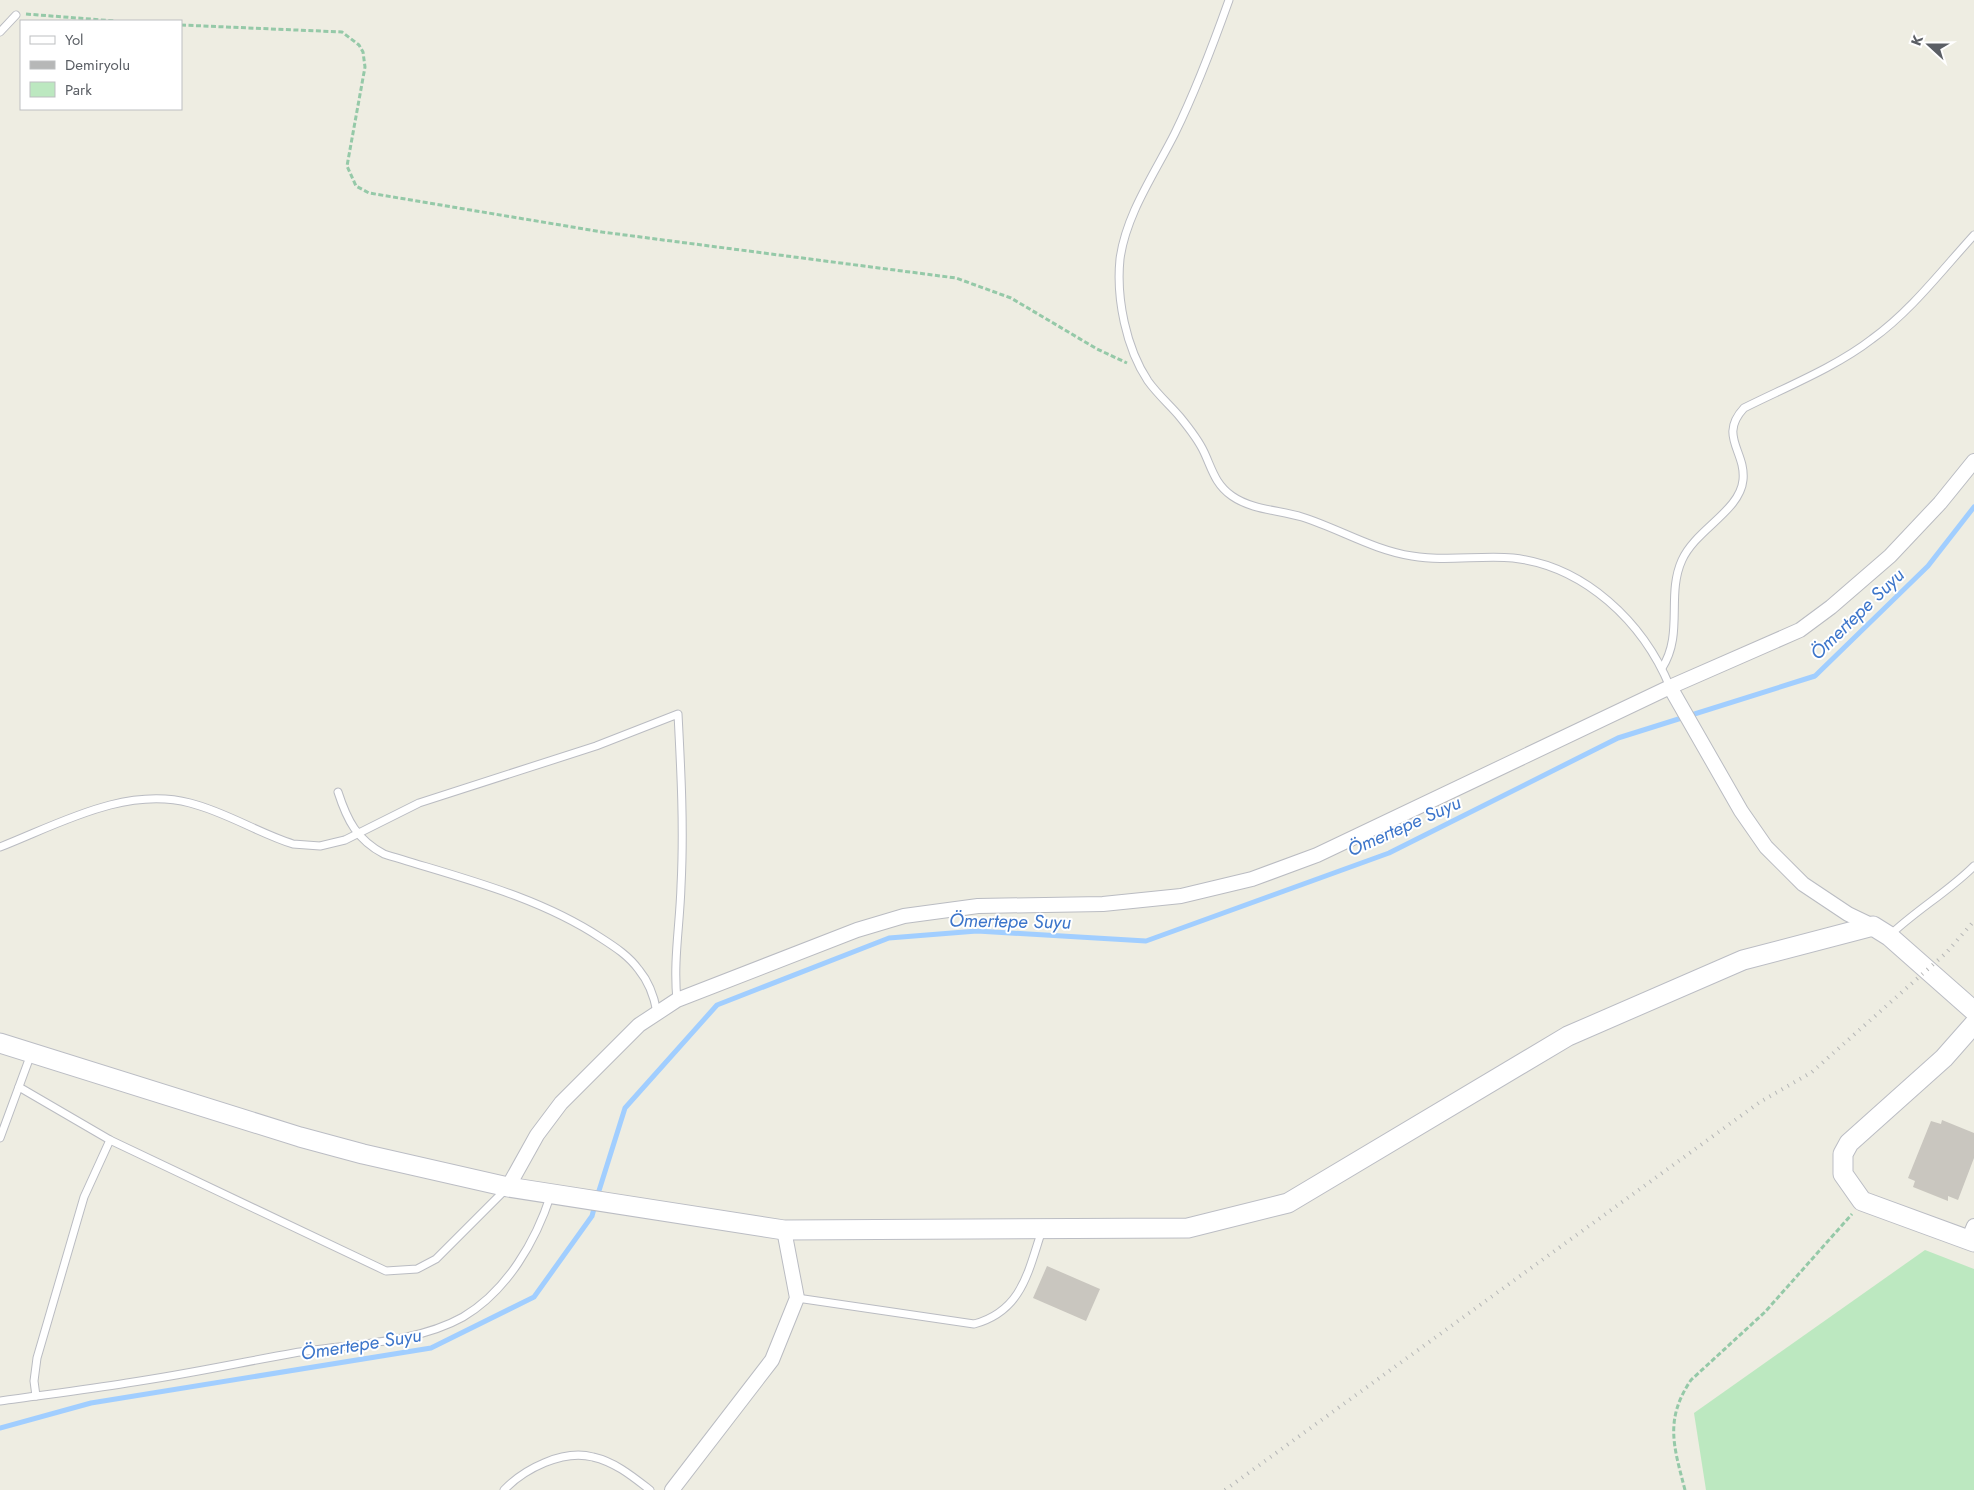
<svg xmlns="http://www.w3.org/2000/svg" width="1974" height="1490" viewBox="0 0 1974 1490" font-family="Jost,sans-serif">
  <style>
    .green { fill: #bce8c0 }
    .lines { fill: none; stroke-linecap: round; stroke-linejoin: round }
    .stream { stroke: #a1ceff; stroke-width: 5 }
    .building { fill: #c9c6bf }
    .lane-casing { stroke: #babcc2; stroke-width: 9 }
    .street-casing { stroke: #babcc2; stroke-width: 16 }
    .secondary-casing { stroke: #bbbdc4; stroke-width: 21 }
    .path { stroke: #95c9a8; stroke-width: 3; stroke-dasharray: 5 2.5; stroke-linecap: butt }
    .lane { stroke: #fff; stroke-width: 7 }
    .street { stroke: #fff; stroke-width: 14 }
    .secondary { stroke: #fff; stroke-width: 19 }
    .rail { stroke: #b6b7b7; stroke-width: 4; stroke-dasharray: 1 6; stroke-linecap: butt }
    .labels { text-anchor: middle; dominant-baseline: central; stroke-width: 4; stroke-linejoin: round; paint-order: stroke }
    .water-label { font-size: 19px; font-style: italic; fill: #3c75ca; stroke: #fff }
  </style>
  <rect width="100%" height="100%" fill="#eeede2"/>
  <path class="green" d="M1925,1250L1974,1269V1490H1706L1694,1413Z"/>
  <g class="lines">
    <g class="stream">
      <path d="M597,1197L625,1108L717,1005L889,938L977,931L1146,941L1389,853L1618,738L1815,676L1928,566L1974,507"/>
      <path d="M0,1428L91,1403L431,1348L534,1297L592,1216L595,1205"/>
    </g>
  </g>
  <g class="building">
    <path d="M1942,1120L1974,1133V1158L1958,1200L1948,1196V1201L1913,1187L1915,1181L1908,1178L1931,1121L1941,1124Z"/>
    <path d="M1047,1266L1100,1289L1086,1321L1033,1298Z"/>
  </g>
  <g class="lines">
    <defs>
      <g id="lane">
        <path d="M1229,0C1213,45 1196,90 1175,133C1155,173 1126,214 1120,259C1116,298 1126,348 1148,381C1158,395 1170,405 1180,417C1189,428 1198,439 1204,452C1212,469 1215,484 1232,496C1252,510 1279,510 1302,517C1340,529 1373,550 1412,556C1446,562 1479,555 1513,558C1585,566 1643,622 1670,687"/>
        <path d="M0,32L16,15"/>
        <path d="M1662,668C1684,634 1666,595 1682,560C1696,529 1740,511 1743,480C1746,451 1718,436 1744,408C1786,387 1836,367 1872,339C1911,311 1942,270 1974,235"/>
        <path d="M338,792C347,820 357,840 384,854C457,877 536,895 601,938C615,947 629,956 639,970C649,982 654,996 657,1012"/>
        <path d="M0,847C59,824 125,786 190,803C226,812 258,833 293,844L320,846L345,840L419,803L596,746L678,714C681,771 684,828 681,886C680,924 673,961 677,1000"/>
        <path d="M1889,936C1916,910 1948,892 1974,866"/>
        <path d="M19,1087L110,1140L386,1271L417,1269L436,1259L506,1189"/>
        <path d="M0,1138L31,1054"/>
        <path d="M797,1298L974,1324C1022,1311 1028,1272 1042,1230"/>
        <path d="M36,1396L34,1381L37,1358L84,1197L110,1140"/>
        <path d="M0,1401C42,1395 85,1390 127,1383C183,1375 238,1363 294,1353C348,1344 415,1344 463,1317C507,1291 536,1241 551,1194"/>
        <path d="M504,1490C524,1469 563,1449 593,1457C615,1462 632,1476 650,1490"/>
      </g>
      <g id="street">
        <path d="M1670,687L1741,811L1766,847L1803,884L1848,914L1873,926"/>
        <path d="M508,1187L537,1135L561,1103L639,1025L677,1000L857,930L904,916L978,906L1103,904L1181,896L1252,879L1317,855L1670,687L1800,630L1831,607L1890,556L1940,503L1974,461"/>
        <path d="M1968,1240L1974,1226"/>
        <path d="M672,1490L772,1360L797,1298L784,1230"/>
      </g>
      <g id="secondary">
        <path d="M1974,1024L1944,1058L1849,1143L1843,1154V1174L1862,1201L1974,1242"/>
        <path d="M0,1043L300,1137L363,1154L508,1187L784,1230L1188,1228L1288,1203L1568,1036L1743,960L1873,926L1889,936L1974,1011"/>
      </g>
    </defs>
    <use href="#lane" class="lane-casing"/>
    <use href="#street" class="street-casing"/>
    <use href="#secondary" class="secondary-casing"/>
    <g class="path">
      <path d="M26,14L115,21"/>
      <path d="M181,25L342,32L359,45L363,52L365,67L347,166L356,186L369,193L602,232L956,278L1011,298L1097,349L1127,363"/>
      <path d="M1685,1490C1674,1447 1664,1420 1691,1380L1765,1312L1852,1214"/>
    </g>
    <use href="#lane" class="lane"/>
    <use href="#street" class="street"/>
    <use href="#secondary" class="secondary"/>
    <path class="rail" d="M1225,1490L1760,1102L1812,1072L1946,953L1974,921"/>
  </g>
  <g class="labels">
    <g class="water-label">
      <text transform="translate(1857 614) rotate(-44)">Ömertepe Suyu</text>
      <text transform="translate(1404 826) rotate(-24)">Ömertepe Suyu</text>
      <text transform="translate(1010 921) rotate(1)">Ömertepe Suyu</text>
      <text transform="translate(361 1344) rotate(-9)">Ömertepe Suyu</text>
    </g>
  </g>
  <rect x="20" y="20" width="162" height="90" fill="#ffffff" stroke="#bdbfc1"/>
  <rect x="30" y="36" width="25" height="8" fill="#ffffff" stroke="#bdbfc1"/>
  <text x="65" y="45" font-size="15" fill="#5a5e64">Yol</text>
  <rect x="30" y="61" width="25" height="8" fill="#b6b7b7" stroke="#bdbfc1"/>
  <text x="65" y="70" font-size="15" fill="#5a5e64">Demiryolu</text>
  <rect x="30" y="82" width="25" height="15" fill="#bce8c0" stroke="#bdbfc1"/>
  <text x="65" y="95" font-size="15" fill="#5a5e64">Park</text>
  <g transform="translate(1929 45) rotate(291)" stroke="#ffffff" stroke-width="4" paint-order="stroke">
  <path d="M0-4L9 19L0 12L-9 19Z" fill="#5a5e64"/>
  <text y="-8" font-size="14" font-weight="bold" text-anchor="middle" fill="#5a5e64">K</text>
  </g>
</svg>
